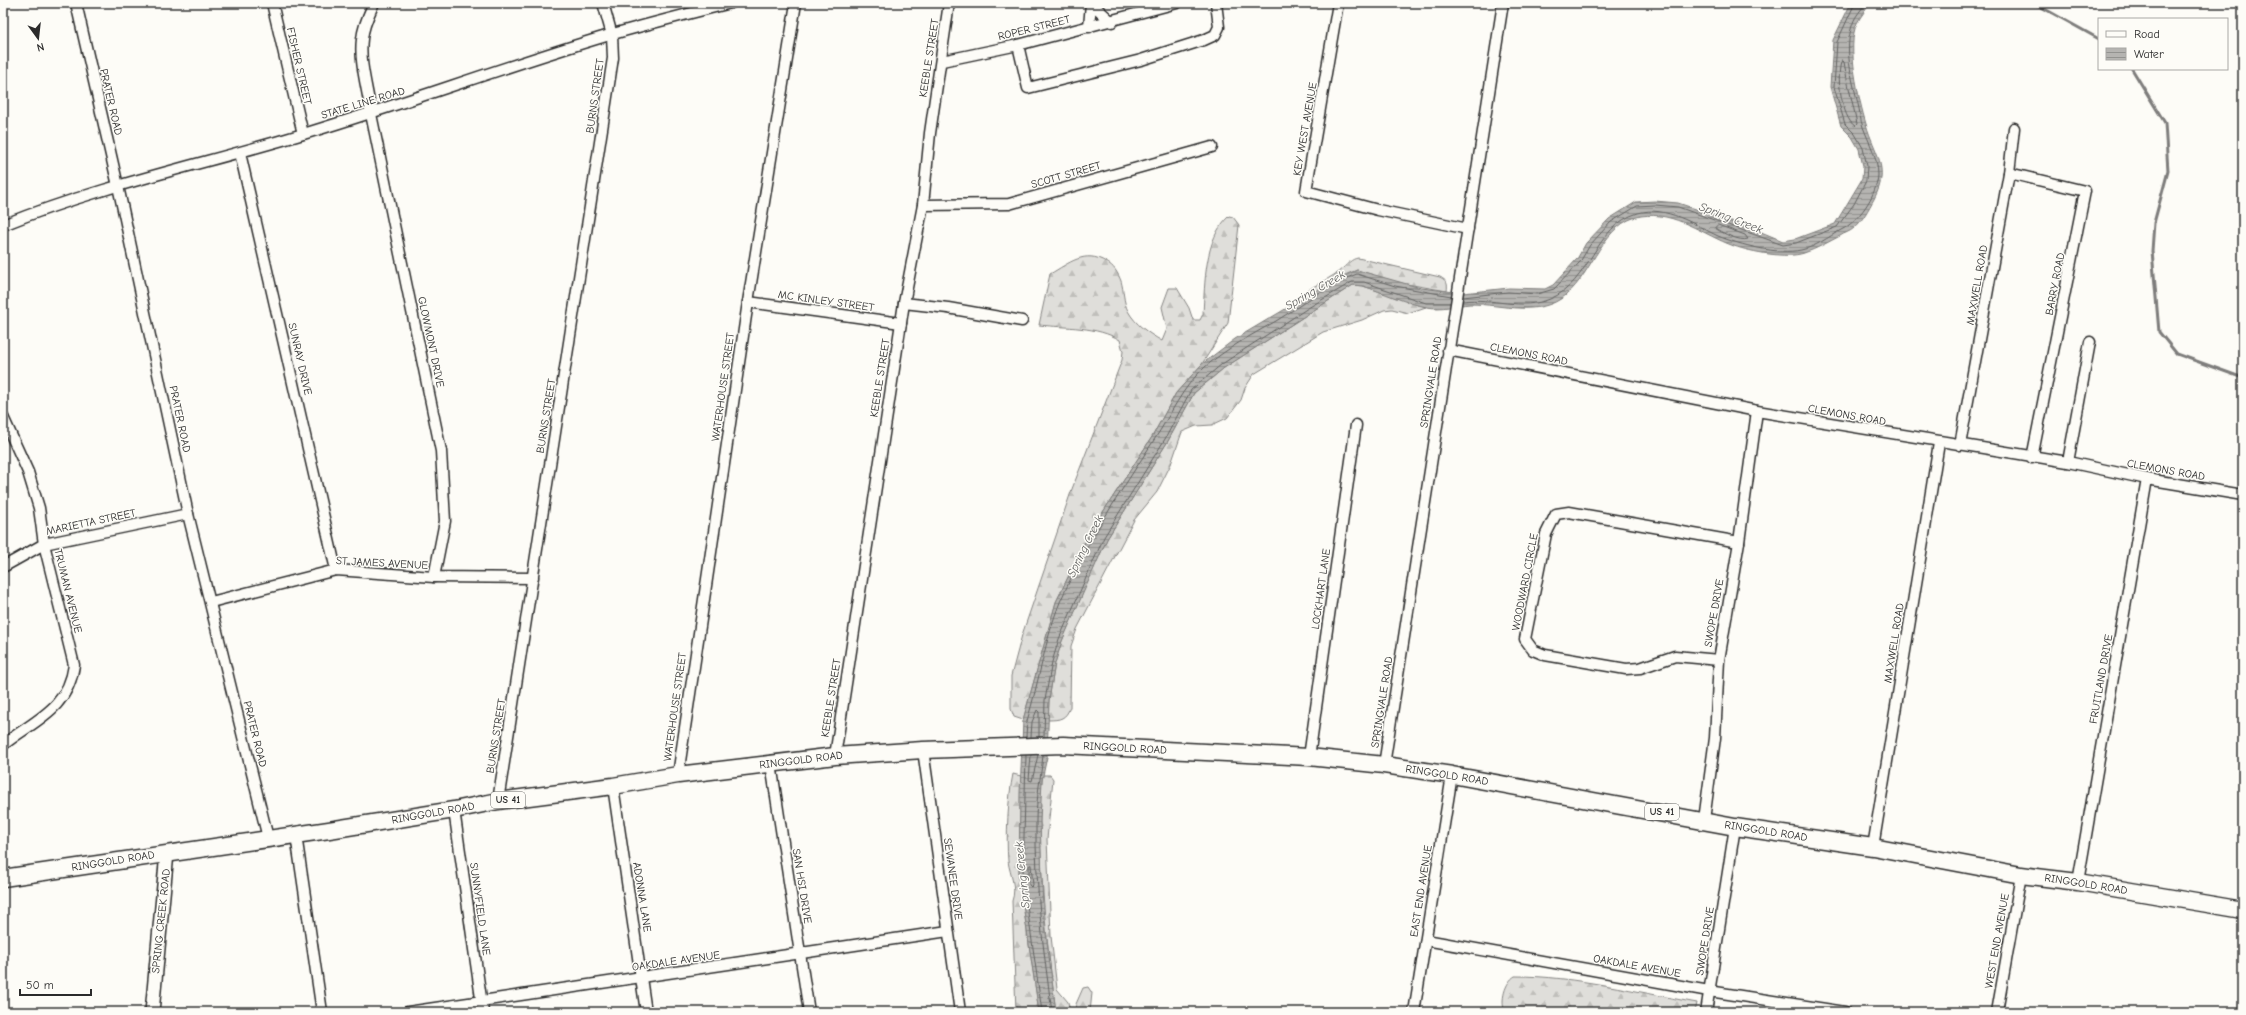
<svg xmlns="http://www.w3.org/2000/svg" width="2246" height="1015" viewBox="0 0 2246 1015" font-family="'Comic Neue',sans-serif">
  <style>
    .forest { fill: url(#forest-firs); stroke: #858482 }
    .water { fill: url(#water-rules); stroke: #7e7d7b }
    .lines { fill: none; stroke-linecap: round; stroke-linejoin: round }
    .shore { stroke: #626261; stroke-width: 1 }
    .stream { stroke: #7e7d7b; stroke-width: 3 }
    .minor-casing { stroke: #2b2b2b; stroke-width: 13 }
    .tertiary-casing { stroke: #2b2b2b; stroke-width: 16 }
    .primary-casing { stroke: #2b2b2b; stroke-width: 19 }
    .minor { stroke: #fdfcf7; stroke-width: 10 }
    .tertiary { stroke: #fdfcf7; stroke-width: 13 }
    .primary { stroke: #fdfcf7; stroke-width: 16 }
    .labels { text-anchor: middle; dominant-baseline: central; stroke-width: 3; stroke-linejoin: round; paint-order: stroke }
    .shield { fill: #fdfcf7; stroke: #6a6a68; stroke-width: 1 }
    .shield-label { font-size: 10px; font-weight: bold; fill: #2b2b2b }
    .street-label { font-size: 11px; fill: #2b2b2b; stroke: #fdfcf7 }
    .water-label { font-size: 12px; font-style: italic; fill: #5b5b5a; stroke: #fdfcf7 }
  </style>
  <defs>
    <pattern id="forest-firs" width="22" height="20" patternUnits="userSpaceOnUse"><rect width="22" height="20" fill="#dfdeda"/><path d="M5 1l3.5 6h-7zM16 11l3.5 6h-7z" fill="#c0bfbb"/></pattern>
    <pattern id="water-rules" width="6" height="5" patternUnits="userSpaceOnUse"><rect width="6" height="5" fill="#b5b4b1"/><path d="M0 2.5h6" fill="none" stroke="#939390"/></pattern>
  </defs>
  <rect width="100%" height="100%" fill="#fdfcf7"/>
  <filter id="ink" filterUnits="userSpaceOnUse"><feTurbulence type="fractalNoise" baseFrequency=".025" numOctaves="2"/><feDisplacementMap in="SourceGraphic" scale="8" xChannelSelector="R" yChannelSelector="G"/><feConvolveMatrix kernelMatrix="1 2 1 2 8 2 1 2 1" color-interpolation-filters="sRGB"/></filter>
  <g filter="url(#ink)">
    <g class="forest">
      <path d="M1229,216L1233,217L1239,225L1228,323L1202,364L1176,393L1152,437L1090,532L1056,602L1023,720L1014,717L1011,709V676L1022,635L1072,489L1122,360L1123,351L1120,340C1097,326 1066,328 1039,325L1050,274C1069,263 1085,249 1106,262C1114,266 1118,273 1121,281C1124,291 1123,301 1128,311C1136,325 1148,333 1162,341L1167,329L1162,307L1169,288H1177L1189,308L1193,320H1200L1203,314C1205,283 1204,239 1229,216Z"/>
      <path d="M1358,258L1440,277C1447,281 1448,283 1447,291L1395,282L1357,270L1347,274L1304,298L1303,294C1315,284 1331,279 1343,268C1348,264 1351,259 1358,258Z"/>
      <path d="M1353,285L1363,286L1426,307L1408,313L1392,309L1384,310L1362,320L1323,332L1254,374L1245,388L1241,400L1227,418L1212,425L1196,426L1182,432L1171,464L1157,492L1134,520L1077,629L1071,646L1070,707C1066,719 1060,720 1048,720L1049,700L1055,663L1062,641L1084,590L1107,539L1168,441L1194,393L1224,368Z"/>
      <path d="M1013,774L1021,776L1019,877L1039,1012H1016L1012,901C1017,887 1010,875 1008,861C1006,837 1008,798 1013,774Z"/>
      <path d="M1043,775H1050L1053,779L1047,839L1051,936L1057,989L1068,1002L1070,1012H1056C1049,960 1043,909 1041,857C1040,830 1038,802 1043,775Z"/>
      <path d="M1515,976C1576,976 1637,992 1697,1003L1695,1012H1505C1500,1001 1505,982 1515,976Z"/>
      <path d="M1088,987L1092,993L1090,1012H1075L1076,1004L1083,988Z"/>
    </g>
    <path class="water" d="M1851,3H1871C1866,9 1861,16 1857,23C1846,46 1859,100 1866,124C1874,153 1891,167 1874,199C1869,208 1862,222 1854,228C1850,232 1844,233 1840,236C1828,242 1817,249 1804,253C1787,259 1751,252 1734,246C1703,235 1676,211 1641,216C1603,222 1593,273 1566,295C1539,318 1502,304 1470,304C1456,305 1442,310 1427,307C1407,304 1383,292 1363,286L1353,285L1224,368L1194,393L1168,441L1107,539L1062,641L1055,663L1049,700L1047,757L1042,780L1040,821L1043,909L1056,1012H1039L1019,877L1020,793L1023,720L1056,602L1090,532L1152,437L1176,393L1202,364L1235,339L1319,289L1357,270L1421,288L1463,293L1509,288L1545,289L1553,285L1577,259L1586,243L1609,219L1636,202L1655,201L1678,203L1749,227L1783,241L1795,239L1835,224L1862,179L1863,166L1859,149L1852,137L1841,126L1830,87L1833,40Z"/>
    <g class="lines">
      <g class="shore">
        <path d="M1842,60L1844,62C1847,83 1853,103 1857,124L1855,126C1842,119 1835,73 1842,60Z"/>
        <path d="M1718,225L1745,235L1748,239C1740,242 1722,233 1715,228Z"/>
        <path d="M1463,297L1508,292L1537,294L1554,289L1580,262L1590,245L1611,222L1637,206L1655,205L1678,207L1783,245L1796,243L1837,227L1854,204L1866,181L1867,166L1863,148L1855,134L1845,124L1834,87L1837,42L1855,3"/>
        <path d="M1463,301C1492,297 1521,311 1550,299C1591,282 1594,226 1638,213C1666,205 1695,225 1718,236C1740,245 1778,255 1801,250C1816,247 1828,237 1841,230C1858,222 1877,195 1878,175C1878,158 1869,143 1863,127C1860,120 1860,111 1858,104C1852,78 1843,49 1853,23C1855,16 1862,9 1866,3"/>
        <path d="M1026,737L1027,721C1039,682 1045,639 1060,602C1085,544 1120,493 1154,440C1171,415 1182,387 1205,367C1227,348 1252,335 1276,321C1302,305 1328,284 1357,274L1395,286L1451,296"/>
        <path d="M1031,737L1032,722L1037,710L1039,712V737"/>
        <path d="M1044,737L1045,700L1052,662L1059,639L1104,537L1165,439L1191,390L1222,364L1308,308L1352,282H1364L1426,303H1450"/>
        <path d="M1026,755L1023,877L1042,1012"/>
        <path d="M1031,755L1029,780L1032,781L1038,755"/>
        <path d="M1043,755C1041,777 1036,799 1036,821C1035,885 1043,949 1052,1012"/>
        <path d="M1031,865L1033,885L1031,887L1029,885V866Z"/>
      </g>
      <g class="stream">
        <path d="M1946,3H1952"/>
        <path d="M1992,3H2002"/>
        <path d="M2034,3L2099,39"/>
        <path d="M2132,69L2165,123L2168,171L2154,223L2152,251L2159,332L2177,354L2243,378"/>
      </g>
      <defs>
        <g id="minor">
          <path d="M76,3L118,186L188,514L268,838"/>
          <path d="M272,3L303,134"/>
          <path d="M374,3C369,14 363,26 362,39C359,63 368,90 371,114L441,451L445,521L434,577"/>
          <path d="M1091,3L1112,22"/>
          <path d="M1338,3L1306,191L1378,210L1468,229"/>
          <path d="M1089,27L1091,3"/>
          <path d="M1018,45L1028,88L1141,60L1204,40L1215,35L1219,27L1216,3"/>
          <path d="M942,61L1018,45L1177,3"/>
          <path d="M240,153L336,570"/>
          <path d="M2009,173L2085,191L2032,458"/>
          <path d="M923,205L1009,204L1212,147"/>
          <path d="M3,225C102,185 208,163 310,132C412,101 511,64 613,34C652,23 691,13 731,3"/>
          <path d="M748,302L901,323"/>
          <path d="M904,303L948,308L1022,321"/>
          <path d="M1448,350L1757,411L2068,462L2147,479L2243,495"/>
          <path d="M3,417L28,472L39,508L44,544L74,665C68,710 34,720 3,745"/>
          <path d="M1960,445L2009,173L2014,128"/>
          <path d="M2068,462L2090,342"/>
          <path d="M3,567L44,544L188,514"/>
          <path d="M211,602L336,570L434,577L533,578"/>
          <path d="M1719,660L1675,656L1640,668L1626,669L1545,655L1533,650L1525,639L1546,534L1556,514L1569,512L1739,542"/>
          <path d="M923,750L960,1012"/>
          <path d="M835,756L904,303L923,205L930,133L949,3"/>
          <path d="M1309,757L1356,425"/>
          <path d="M771,764L809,1012"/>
          <path d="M1384,765L1503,3"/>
          <path d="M678,775L748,302L796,3"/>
          <path d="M613,786L646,1012"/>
          <path d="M498,801L613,58L612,35L603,3"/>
          <path d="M454,810L483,1012"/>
          <path d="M1704,820L1715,738L1719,660L1739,542L1757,411"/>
          <path d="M296,835L322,1012"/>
          <path d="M1873,847L1939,443"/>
          <path d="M2078,882L2147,479"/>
          <path d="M1426,940L1709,991L1845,1012"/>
          <path d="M408,1012L948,931"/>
          <path d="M1414,1012L1452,775"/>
          <path d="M1706,1012L1735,827"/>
          <path d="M1997,1012L2021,875"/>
        </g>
        <path id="tertiary" d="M152,1012L167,853"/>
        <path id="primary" d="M3,878L329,830L454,810L498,801L613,786L678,775L835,756L923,750L1063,745L1309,757L1384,765L1452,775L1735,827L1873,847L2021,875L2078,882L2243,910"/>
      </defs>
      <use href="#minor" class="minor-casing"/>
      <use href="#tertiary" class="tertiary-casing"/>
      <use href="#primary" class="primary-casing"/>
      <use href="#minor" class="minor"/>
      <use href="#tertiary" class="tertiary"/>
      <use href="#primary" class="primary"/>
    </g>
  </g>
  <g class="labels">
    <g class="shield">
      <rect x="491" y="792" width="34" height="16" rx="3"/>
      <rect x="1645" y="804" width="34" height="16" rx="3"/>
    </g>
    <g class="shield-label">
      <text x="508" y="800">US 41</text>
      <text x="1662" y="812">US 41</text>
    </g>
    <g class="street-label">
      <text transform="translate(1034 28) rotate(-14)">ROPER STREET</text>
      <text transform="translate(929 58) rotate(-81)">KEEBLE STREET</text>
      <text transform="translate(299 66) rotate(77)">FISHER STREET</text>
      <text transform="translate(595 96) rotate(-82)">BURNS STREET</text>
      <text transform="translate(111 102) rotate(77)">PRATER ROAD</text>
      <text transform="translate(363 103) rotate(-17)">STATE LINE ROAD</text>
      <text transform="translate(1305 129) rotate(-80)">KEY WEST AVENUE</text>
      <text transform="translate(1066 175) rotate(-16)">SCOTT STREET</text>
      <text transform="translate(2055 284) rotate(-79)">BARRY ROAD</text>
      <text transform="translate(1977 285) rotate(-80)">MAXWELL ROAD</text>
      <text transform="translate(826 301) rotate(8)">MC KINLEY STREET</text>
      <text transform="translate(431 342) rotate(78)">GLOWMONT DRIVE</text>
      <text transform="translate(1529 354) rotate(11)">CLEMONS ROAD</text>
      <text transform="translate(300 359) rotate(77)">SUNRAY DRIVE</text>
      <text transform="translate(880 378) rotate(-81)">KEEBLE STREET</text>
      <text transform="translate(1431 382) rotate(-81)">SPRINGVALE ROAD</text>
      <text transform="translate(723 387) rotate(-82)">WATERHOUSE STREET</text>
      <text transform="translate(1847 415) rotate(10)">CLEMONS ROAD</text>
      <text transform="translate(546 416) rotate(-81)">BURNS STREET</text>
      <text transform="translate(180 419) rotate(78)">PRATER ROAD</text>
      <text transform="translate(2166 470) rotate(10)">CLEMONS ROAD</text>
      <text transform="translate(91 522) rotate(-12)">MARIETTA STREET</text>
      <text transform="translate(382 563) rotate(3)">ST JAMES AVENUE</text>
      <text transform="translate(1525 582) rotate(-79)">WOODWARD CIRCLE</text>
      <text transform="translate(1321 589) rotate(-82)">LOCKHART LANE</text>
      <text transform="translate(68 591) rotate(76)">TRUMAN AVENUE</text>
      <text transform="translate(1714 613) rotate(-80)">SWOPE DRIVE</text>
      <text transform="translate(1894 643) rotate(-81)">MAXWELL ROAD</text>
      <text transform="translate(2101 679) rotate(-80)">FRUITLAND DRIVE</text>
      <text transform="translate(831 698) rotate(-81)">KEEBLE STREET</text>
      <text transform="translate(1382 702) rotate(-81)">SPRINGVALE ROAD</text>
      <text transform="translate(675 707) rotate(-82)">WATERHOUSE STREET</text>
      <text transform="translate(255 734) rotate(76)">PRATER ROAD</text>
      <text transform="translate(496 736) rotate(-81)">BURNS STREET</text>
      <text transform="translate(1125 748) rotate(3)">RINGGOLD ROAD</text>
      <text transform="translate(801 760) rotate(-7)">RINGGOLD ROAD</text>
      <text transform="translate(1447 775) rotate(9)">RINGGOLD ROAD</text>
      <text transform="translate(433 813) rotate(-10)">RINGGOLD ROAD</text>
      <text transform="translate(1766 831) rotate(9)">RINGGOLD ROAD</text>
      <text transform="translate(113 861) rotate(-9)">RINGGOLD ROAD</text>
      <text transform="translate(953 879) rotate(82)">SEWANEE DRIVE</text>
      <text transform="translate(2086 884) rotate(9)">RINGGOLD ROAD</text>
      <text transform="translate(802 886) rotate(81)">SAN HSI DRIVE</text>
      <text transform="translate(1421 891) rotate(-81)">EAST END AVENUE</text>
      <text transform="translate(642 897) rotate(81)">ADONNA LANE</text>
      <text transform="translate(480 909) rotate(82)">SUNNYFIELD LANE</text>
      <text transform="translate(161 921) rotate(-84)">SPRING CREEK ROAD</text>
      <text transform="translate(1705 941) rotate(-81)">SWOPE DRIVE</text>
      <text transform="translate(1997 941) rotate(-80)">WEST END AVENUE</text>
      <text transform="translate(676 961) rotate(-8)">OAKDALE AVENUE</text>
      <text transform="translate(1637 966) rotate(10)">OAKDALE AVENUE</text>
    </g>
    <g class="water-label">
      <text transform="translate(1731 218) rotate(21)">Spring Creek</text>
      <text transform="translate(1315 290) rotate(-30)">Spring Creek</text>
      <text transform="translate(1085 546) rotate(-64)">Spring Creek</text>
      <text transform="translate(1022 875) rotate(-96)">Spring Creek</text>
    </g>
  </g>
  <rect width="2246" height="1015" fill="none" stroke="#fdfcf7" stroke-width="16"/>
  <rect x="8" y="8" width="2230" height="999" fill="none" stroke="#2b2b2b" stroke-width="1.5" filter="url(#ink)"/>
  <rect x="2098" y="18" width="130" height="52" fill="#fdfcf7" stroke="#a9a8a5"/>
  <rect x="2106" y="31" width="20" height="6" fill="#fdfcf7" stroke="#a9a8a5"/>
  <text x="2134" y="38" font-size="12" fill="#2b2b2b">Road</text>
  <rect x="2106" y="48" width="20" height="12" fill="url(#water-rules)" stroke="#a9a8a5"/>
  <text x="2134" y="58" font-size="12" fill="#2b2b2b">Water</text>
  <g transform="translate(38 38) rotate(165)" stroke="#fdfcf7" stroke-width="3" paint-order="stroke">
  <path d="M0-3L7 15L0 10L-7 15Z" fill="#2b2b2b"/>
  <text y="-6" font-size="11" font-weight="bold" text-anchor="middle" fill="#2b2b2b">N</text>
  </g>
  <path d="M20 989v6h71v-6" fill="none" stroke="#2b2b2b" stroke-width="2"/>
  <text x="26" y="989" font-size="12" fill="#2b2b2b" stroke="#fdfcf7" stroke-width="3" paint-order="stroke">50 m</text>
</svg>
